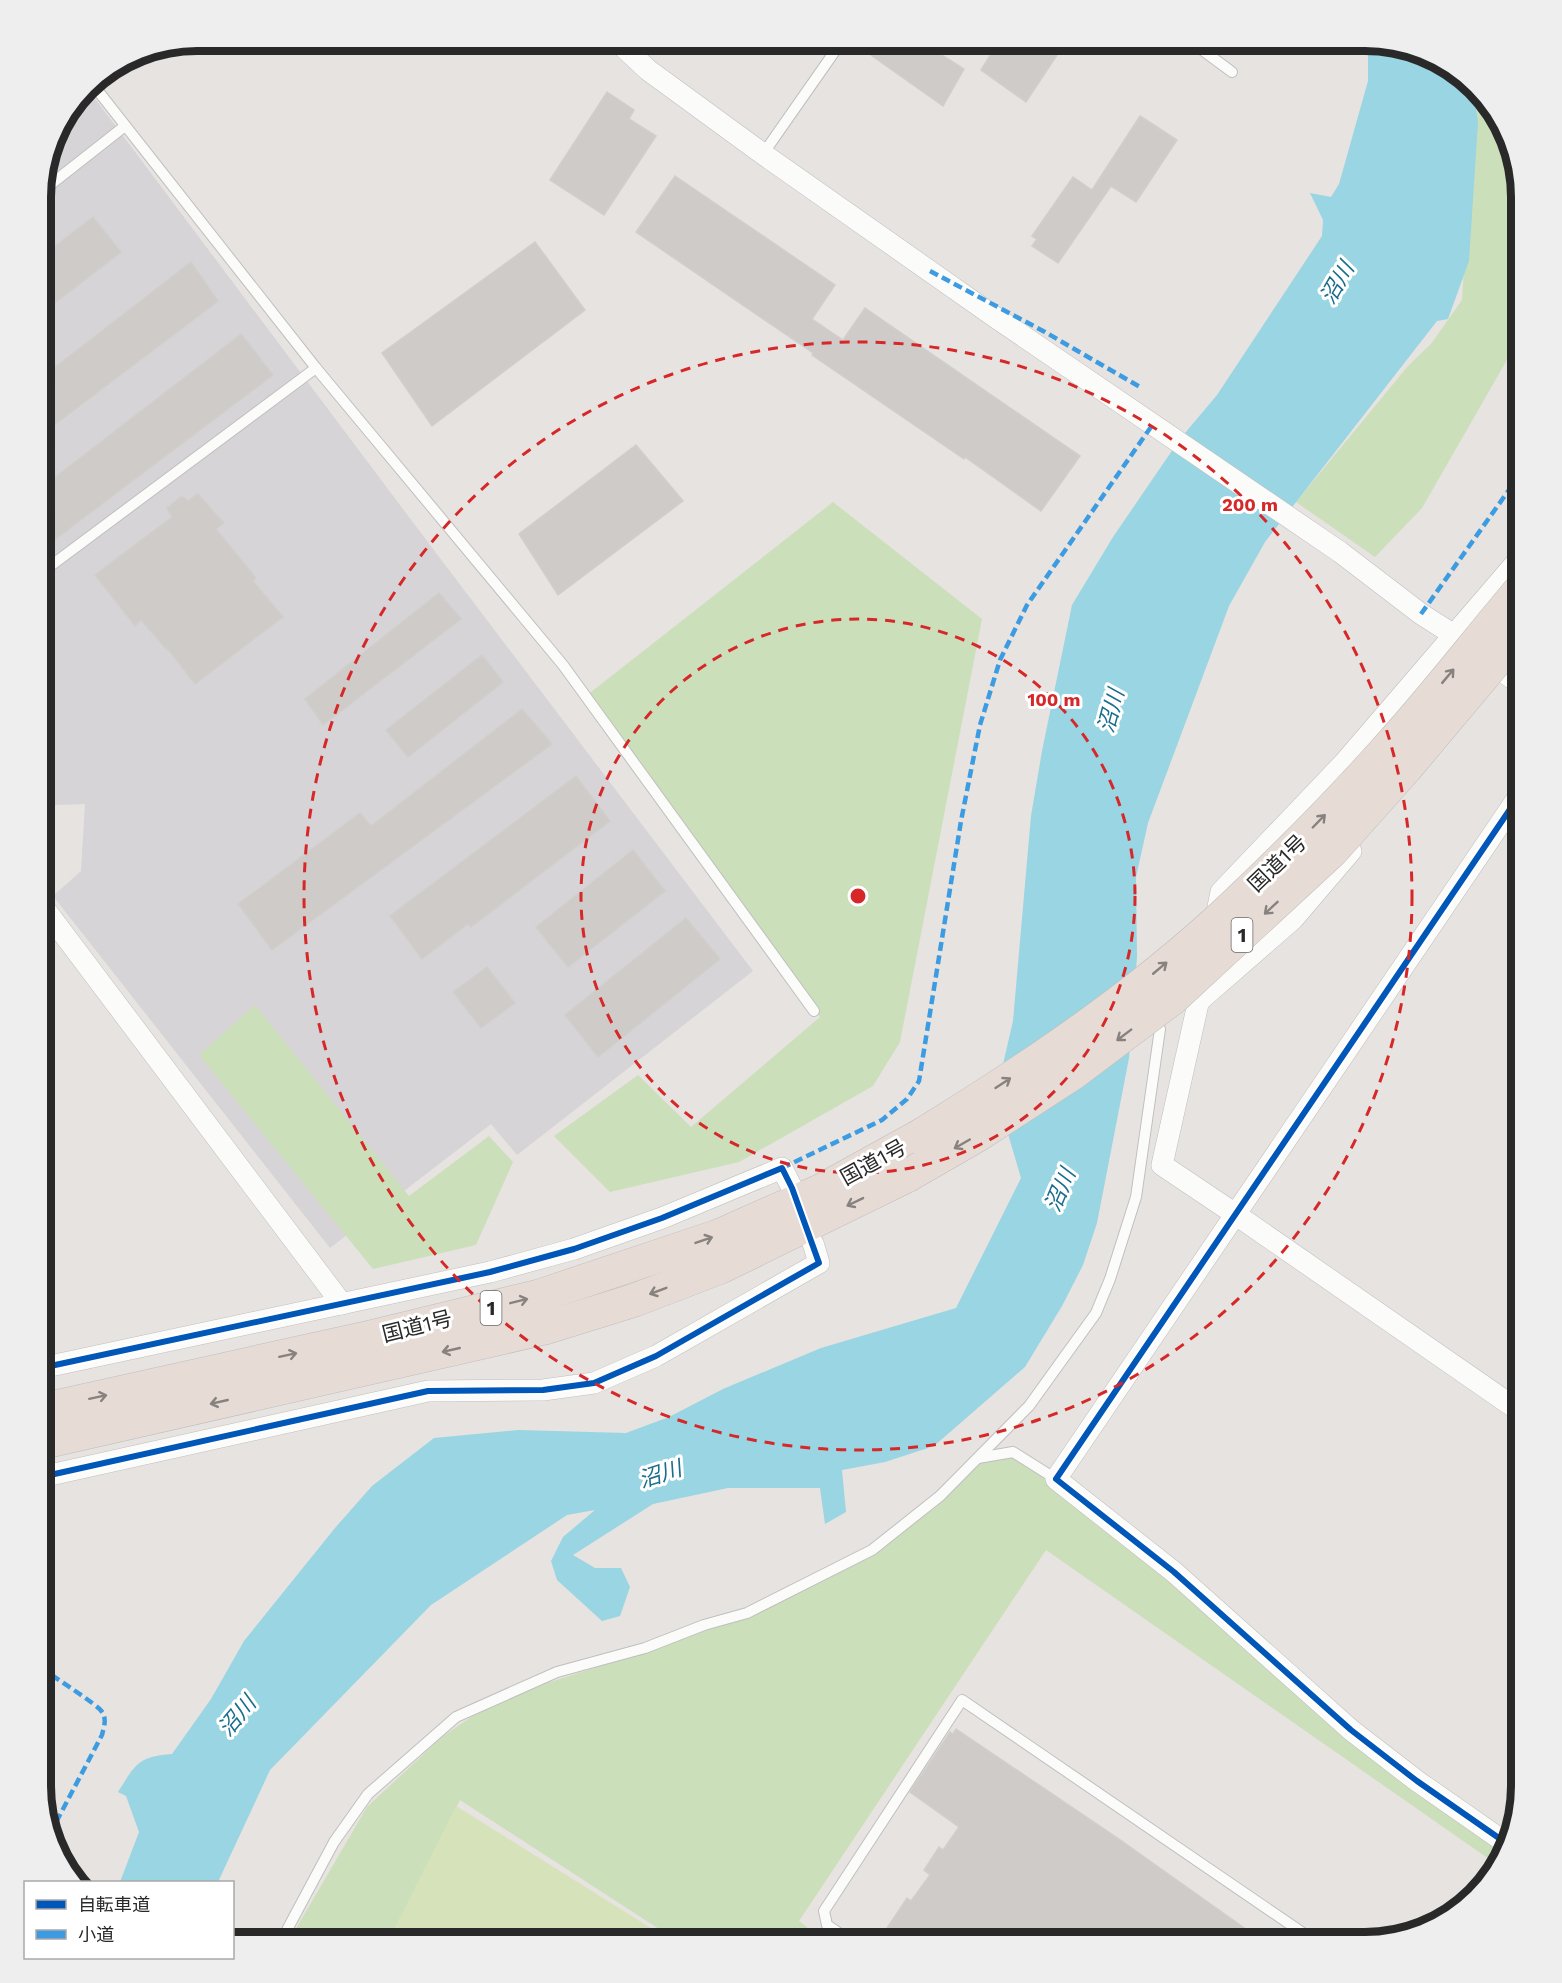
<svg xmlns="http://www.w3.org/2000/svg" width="1562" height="1983" viewBox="0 0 1562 1983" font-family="'Work Sans','Noto Sans JP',sans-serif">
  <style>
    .industrial { fill: #d6d4d7 }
    .green { fill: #ccdfbb }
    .pitch { fill: #d6e2b9 }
    .water { fill: #99d5e2 }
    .building { fill: #cecbc9; stroke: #d1cfcc; stroke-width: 1.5 }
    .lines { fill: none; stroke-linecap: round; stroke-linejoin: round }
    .lane-casing { stroke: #c0bfc0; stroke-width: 12 }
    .street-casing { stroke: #c0bfc0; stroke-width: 22 }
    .highway-casing { stroke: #bfbebd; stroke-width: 34 }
    .lane { stroke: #fbfbfa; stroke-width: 10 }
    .street { stroke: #fbfbfa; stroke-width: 21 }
    .highway { stroke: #e6dbd5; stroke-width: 33 }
    .highway-bridge-casing { stroke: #bfbebd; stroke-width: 34; stroke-linecap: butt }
    .highway-bridge { stroke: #e6dbd5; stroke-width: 33 }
    .quiet { stroke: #3d9ce1; stroke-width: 4.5; stroke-dasharray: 9 4.5; stroke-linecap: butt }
    .cycleway-casing { stroke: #fff; stroke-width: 10 }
    .cycleway { stroke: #0057b8; stroke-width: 6 }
    .oneway { stroke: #88827f }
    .ring { fill: none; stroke: #d62828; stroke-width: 3; stroke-dasharray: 10 8 }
    .labels { text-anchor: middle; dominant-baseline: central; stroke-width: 6; stroke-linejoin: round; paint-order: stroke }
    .shield { fill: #fff; stroke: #696969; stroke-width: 1.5 }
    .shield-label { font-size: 20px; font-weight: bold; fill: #292929 }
    .street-label { font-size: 21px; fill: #292929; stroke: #fff }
    .water-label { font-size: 22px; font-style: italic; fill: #196d8d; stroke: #fff }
    .rim { fill: none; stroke: #292929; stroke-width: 8 }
    .centre { fill: #d62828; stroke: #fff; stroke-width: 3 }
    .ring-label { font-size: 18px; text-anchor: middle; font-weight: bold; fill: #d62828; stroke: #fff; stroke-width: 6; stroke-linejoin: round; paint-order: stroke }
  </style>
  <rect width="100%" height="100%" fill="#e6e3e0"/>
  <path class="industrial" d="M87,88L427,541L753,971L517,1155L491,1124L330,1248L53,896L81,871L85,804L56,805L41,818V186L57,127Z"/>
  <g class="green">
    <path d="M1472,89L1495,110L1521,197V324L1508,358L1422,508L1375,557L1296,502L1408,366L1431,344L1462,300L1473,119Z"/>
    <path d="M833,502L982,619L900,1042L873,1086L739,1162L610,1192L554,1136L638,1075L691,1127L820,1017L586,696Z"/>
    <path d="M255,1005L409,1196L489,1136L513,1162L476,1245L373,1269L199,1055Z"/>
    <path d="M1021,1457L1507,1841L1501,1864L1499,1866L1046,1550L799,1921L826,1942H679L460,1800L388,1942H291L294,1932L367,1807L442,1737L497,1699L597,1667L779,1603L878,1545L935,1508L978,1458Z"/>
  </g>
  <path class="pitch" d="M456,1806L673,1942H388Z"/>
  <path class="water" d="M1368,41H1375L1443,61L1473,89L1478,122L1469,261L1448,319L1437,321L1265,542L1229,606L1148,823L1136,877L1137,957L1129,1058L1097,1223L1083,1265L1062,1306L1025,1367L934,1446L885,1462L842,1470L846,1512L825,1524L820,1488H728L653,1504L573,1555L595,1568H621L630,1587L620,1616L602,1621L557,1580L551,1561L563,1537L595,1510L567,1515L431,1605L270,1770L218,1882H120L139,1832L126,1796L118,1792C136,1764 137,1757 172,1754L211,1699L244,1641L335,1528L372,1486L434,1438L518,1430L626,1433L669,1417L723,1389L821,1348L956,1308L1021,1178L1003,1117L992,1112L1013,1021L1031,816L1042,751L1072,605L1113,537L1180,439L1217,395L1322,236L1323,220L1310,193L1331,197L1339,184L1368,81Z"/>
  <g class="building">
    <path d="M881,41H885L897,48L903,41H949L940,54L964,69L943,106L871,55Z"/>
    <path d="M999,41H1041L1059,52L1026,102L981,70Z"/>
    <path d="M607,92L634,110L629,119L656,136L604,215L550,180Z"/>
    <path d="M1140,116L1177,140L1136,202L1111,186L1058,263L1032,246L1037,239L1032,236L1073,177L1092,190Z"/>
    <path d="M675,176L835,285L812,319L843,340L865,308L1080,456L1041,511L965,457L964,459L812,355L813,353L636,232Z"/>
    <path d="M93,217L121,252L47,309L41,301V257Z"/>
    <path d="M535,242L585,310L432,426L382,353Z"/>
    <path d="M191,262L218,301L41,435V378Z"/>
    <path d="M241,334L273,375L41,550V488Z"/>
    <path d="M636,445L683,501L558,595L519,534Z"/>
    <path d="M198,494L224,523L216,529L256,578L253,581L283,617L195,684L167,648L166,649L141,620L135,626L95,575L172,517L167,508L182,496L188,501Z"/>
    <path d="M439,593L461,619L323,725L305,699Z"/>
    <path d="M482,655L503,682L408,757L386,730Z"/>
    <path d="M522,709L552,744L272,950L238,904L360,813L371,826Z"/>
    <path d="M576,776L610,821L471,927L468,924L422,959L390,916Z"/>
    <path d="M633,850L665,891L568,967L536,927Z"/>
    <path d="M686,918L720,959L598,1057L565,1015Z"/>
    <path d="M487,967L515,1003L481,1028L453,992Z"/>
    <path d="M956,1729L1119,1839L1264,1942H882L890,1929L887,1928L907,1898L911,1901L930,1875L924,1870L939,1847L943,1850L959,1827L910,1792L950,1732L953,1734Z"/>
  </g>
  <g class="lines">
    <defs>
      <g id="lane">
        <path d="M1190,41L1232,72"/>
        <path d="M91,82L316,368L563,665L814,1011"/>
        <path d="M763,154L842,41"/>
        <path d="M41,192L125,126"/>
        <path d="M41,573L316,368"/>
        <path d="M978,1458L1013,1452L1056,1479"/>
        <path d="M283,1942L288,1928L334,1842L368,1794L456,1717L557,1672L645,1648L704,1625L747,1613L872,1550L940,1496L1029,1406L1096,1313L1110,1279L1136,1197L1160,1029"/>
        <path d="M852,1942L827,1925L824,1911L962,1700L1316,1942"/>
      </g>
      <g id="street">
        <path d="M617,41L648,70L763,154L995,317L1340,552L1421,614L1454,635L1521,685"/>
        <path d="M41,904L342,1304"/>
        <path d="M1215,922L1221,892L1344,763L1521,557"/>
        <path d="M1206,968L1162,1165L1235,1214L1521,1412"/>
        <path d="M1200,1000L1293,919L1351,851"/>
        <path d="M41,1368L490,1272L574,1249L662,1218L782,1168L792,1188"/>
        <path d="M41,1477L428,1391L543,1390L594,1383L656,1356L819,1263L813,1243"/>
        <path d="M1506,1843L1417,1781L1351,1730L1174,1572L1056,1479L1521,793"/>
      </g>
      <g id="highway">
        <path d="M41,1410L370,1337L539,1296L718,1236L822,1190L918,1137"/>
        <path d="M41,1443L545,1328L635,1300L721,1267L907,1176"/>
      </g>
    </defs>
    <use href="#lane" class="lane-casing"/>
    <use href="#street" class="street-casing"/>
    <use href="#highway" class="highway-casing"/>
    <use href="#lane" class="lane"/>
    <use href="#street" class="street"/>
    <use href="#highway" class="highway"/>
    <defs>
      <g id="highway-bridge">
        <path d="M918,1137C1027,1070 1135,998 1229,910C1282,860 1335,807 1384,752C1432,700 1475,643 1521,589"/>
        <path d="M907,1176L978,1135L1072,1074L1173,998L1332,851L1406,768L1521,631"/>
      </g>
    </defs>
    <use href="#highway-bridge" class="highway-bridge-casing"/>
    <use href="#highway-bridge" class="highway-bridge"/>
    <g class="quiet">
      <path d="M930,271L1045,332L1140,387"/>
      <path d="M1421,614L1521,473"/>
      <path d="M782,1168L882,1120L907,1099L919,1081L961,821L980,725L1000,660L1027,605L1153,424"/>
      <path d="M41,1667C51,1676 99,1705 102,1712C107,1720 104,1726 102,1735L53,1828"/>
    </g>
    <defs>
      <g id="cycleway">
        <path d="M41,1477L428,1391L543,1390L594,1383L656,1356L819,1263L792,1188L782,1168L662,1218L574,1249L490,1272L41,1368"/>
        <path d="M1506,1843L1417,1781L1351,1730L1174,1572L1056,1479L1521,793"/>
      </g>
    </defs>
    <use href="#cycleway" class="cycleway-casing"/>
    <use href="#cycleway" class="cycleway"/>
  </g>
  <defs><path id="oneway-shaft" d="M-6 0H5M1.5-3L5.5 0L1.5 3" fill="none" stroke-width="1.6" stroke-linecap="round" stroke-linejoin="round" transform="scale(1.5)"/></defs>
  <g class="oneway">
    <use href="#oneway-shaft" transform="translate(1448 676) rotate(-50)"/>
    <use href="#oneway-shaft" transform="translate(1319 821) rotate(-46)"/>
    <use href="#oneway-shaft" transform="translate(1271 908) rotate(137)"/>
    <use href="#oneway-shaft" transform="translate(1160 968) rotate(-40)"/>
    <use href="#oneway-shaft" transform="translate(1124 1035) rotate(143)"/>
    <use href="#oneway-shaft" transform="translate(1003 1083) rotate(-33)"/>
    <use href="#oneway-shaft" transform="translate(962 1144) rotate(150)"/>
    <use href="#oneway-shaft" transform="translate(855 1202) rotate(154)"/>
    <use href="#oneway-shaft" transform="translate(704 1240) rotate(-19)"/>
    <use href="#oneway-shaft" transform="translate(658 1291) rotate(159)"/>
    <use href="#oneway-shaft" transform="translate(519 1301) rotate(-14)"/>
    <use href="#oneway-shaft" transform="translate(451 1350) rotate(167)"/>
    <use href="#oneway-shaft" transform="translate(288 1355) rotate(-12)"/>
    <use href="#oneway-shaft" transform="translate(98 1397) rotate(-12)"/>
    <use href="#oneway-shaft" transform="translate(219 1402) rotate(167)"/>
  </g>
  <g class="ring">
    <circle cx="858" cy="896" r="277"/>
    <circle cx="858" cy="896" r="554"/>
  </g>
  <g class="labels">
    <g class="shield">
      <rect x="1231.5" y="918" width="21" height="34" rx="4.5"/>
      <rect x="480.5" y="1291" width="21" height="34" rx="4.5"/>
    </g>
    <g class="shield-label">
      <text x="1242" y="935">1</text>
      <text x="491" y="1308">1</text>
    </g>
    <g class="street-label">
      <text transform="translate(1277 863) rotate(-44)">国道1号</text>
      <text transform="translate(873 1162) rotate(-29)">国道1号</text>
      <text transform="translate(417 1326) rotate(-14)">国道1号</text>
    </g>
    <g class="water-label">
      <text transform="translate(1337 283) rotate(-60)">沼川</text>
      <text transform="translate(1111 711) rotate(-75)">沼川</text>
      <text transform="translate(1060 1190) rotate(-67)">沼川</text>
      <text transform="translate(660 1474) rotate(-18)">沼川</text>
      <text transform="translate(237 1716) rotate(-50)">沼川</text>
    </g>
  </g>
  <path d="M0 0H1562V1983H0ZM197 51H1365A146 146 0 0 1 1511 197V1786A146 146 0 0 1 1365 1932H197A146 146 0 0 1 51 1786V197A146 146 0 0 1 197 51Z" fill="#eee" fill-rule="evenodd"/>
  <path class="rim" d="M197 51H1365A146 146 0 0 1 1511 197V1786A146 146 0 0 1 1365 1932H197A146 146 0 0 1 51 1786V197A146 146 0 0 1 197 51Z"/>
  <circle cx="858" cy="896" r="9" class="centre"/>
  <g class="ring-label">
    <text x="1250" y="511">200 m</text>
    <text x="1054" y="706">100 m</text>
  </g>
  <rect x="24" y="1881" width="210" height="78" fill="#ffffff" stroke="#a9a9a9" stroke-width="1.5"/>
  <rect x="36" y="1900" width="30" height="9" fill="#0057b8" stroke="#a9a9a9" stroke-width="1.5"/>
  <text x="78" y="1911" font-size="18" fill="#292929">自転車道</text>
  <rect x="36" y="1930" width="30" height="9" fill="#3d9ce1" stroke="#a9a9a9" stroke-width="1.5"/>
  <text x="78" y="1941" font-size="18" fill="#292929">小道</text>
</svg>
